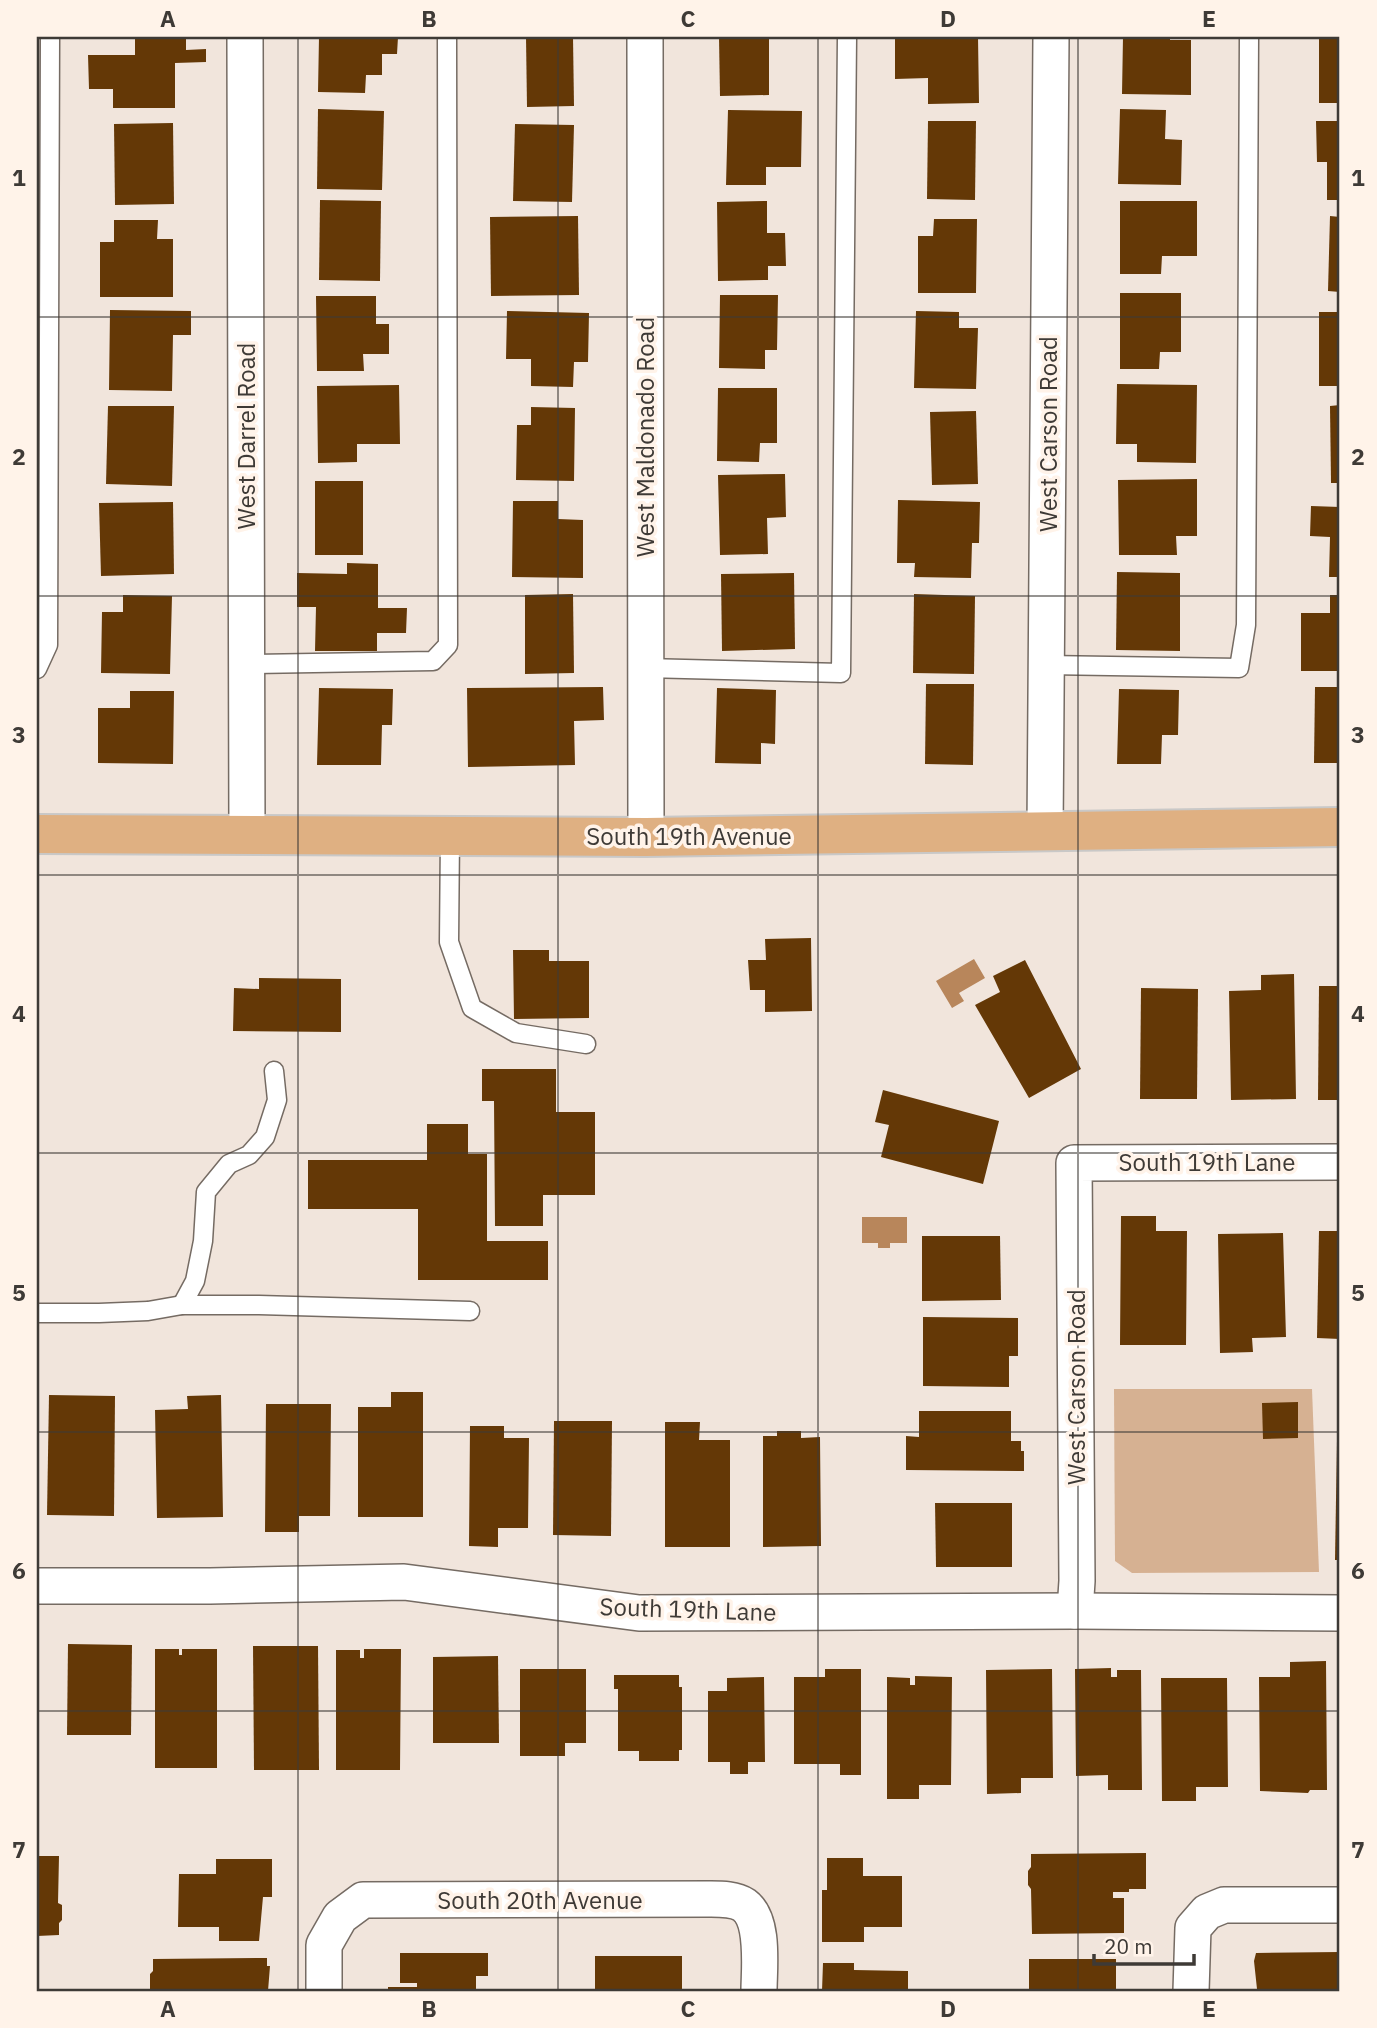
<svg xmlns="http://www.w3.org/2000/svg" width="1377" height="2028" viewBox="0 0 1377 2028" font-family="'IBM Plex Sans',sans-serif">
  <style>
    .green { fill: #d6b192 }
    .water { fill: #b8865b }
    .building { fill: #643806 }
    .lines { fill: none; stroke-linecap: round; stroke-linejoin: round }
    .service-casing { stroke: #756b63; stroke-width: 21 }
    .minor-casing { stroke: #756b63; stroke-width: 38 }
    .primary-casing { stroke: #c9c8c7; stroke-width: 42 }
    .service { stroke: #fff; stroke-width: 18 }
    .minor { stroke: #fff; stroke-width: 35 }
    .primary { stroke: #dfb082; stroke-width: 38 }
    .grid { fill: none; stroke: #3e3a36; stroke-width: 2; stroke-opacity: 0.55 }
    .labels { text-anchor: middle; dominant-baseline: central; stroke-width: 7; stroke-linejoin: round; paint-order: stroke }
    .street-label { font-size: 24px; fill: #3e3a36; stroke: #fff3e9 }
    .neatline { fill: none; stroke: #3e3a36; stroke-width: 2.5 }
    .grid-label { font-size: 23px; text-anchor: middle; font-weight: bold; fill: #3e3a36 }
  </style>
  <rect width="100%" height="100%" fill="#f1e5dc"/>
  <path class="green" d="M1114,1389H1312L1319,1572L1132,1573L1115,1561Z"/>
  <g class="water">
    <path d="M974,959L985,978L959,993L964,1001L952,1008L936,981Z"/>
    <path d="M862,1217H907V1243H890V1248H878V1243H862Z"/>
  </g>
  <g class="building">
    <path d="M135,37H186V50L206,49V62L175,63V108H113V89H89L88,55H135Z"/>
    <path d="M319,37H398L397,54H382V75H366L365,93L318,92Z"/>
    <path d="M526,37H573L574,106L527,107Z"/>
    <path d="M719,37H769V95L720,96Z"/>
    <path d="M895,37H978L979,103L928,104V78L895,79Z"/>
    <path d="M1123,37H1170V40H1191V95L1122,94Z"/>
    <rect x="1319" y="37" width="21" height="66"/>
    <path d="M318,109L384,111L382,190L317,189Z"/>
    <path d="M1120,109L1166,110L1165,139L1182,140L1181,185L1118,184Z"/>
    <path d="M728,110L802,111L801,167H766V185H726Z"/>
    <path d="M928,121H976L975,200L927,199Z"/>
    <path d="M1316,121H1340V200H1327V162H1317Z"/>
    <path d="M173,123L174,204L115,205L114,124Z"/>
    <path d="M515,124L574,125L572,202L513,201Z"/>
    <path d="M320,200L381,201L380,281L319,280Z"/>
    <path d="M767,201V233H785L786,266H768V280L718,281L717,202Z"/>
    <path d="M1120,201H1197V256H1162L1161,274H1120Z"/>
    <path d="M578,216L579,295L491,296L490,217Z"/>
    <path d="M1330,216L1340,217V292L1328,291Z"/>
    <path d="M934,219H977L976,293H918V236H933Z"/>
    <path d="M114,220H158L157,239H173V297H100V242H114Z"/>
    <path d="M1120,293H1181V352H1160L1159,369H1120Z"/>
    <path d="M720,295H778L777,350H765V369L719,368Z"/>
    <path d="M316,296H376V324H389V354H363L364,371H317Z"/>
    <path d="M110,310L191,311V335H173L172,391L109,390Z"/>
    <path d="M507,311L589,313L588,362H574L573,387L531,386V359H506Z"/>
    <path d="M916,311L959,312V328H978L976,389L914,388Z"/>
    <rect x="1319" y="312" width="21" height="74"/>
    <path d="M1117,384L1197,385L1196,463L1137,462V444H1116Z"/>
    <path d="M399,385L400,444H357V462L318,463L317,386Z"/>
    <path d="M718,388H777V443H760L759,462L717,461Z"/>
    <path d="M1340,405V483H1331L1330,406Z"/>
    <path d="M108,406H174L172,486L106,484Z"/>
    <path d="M531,407L575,408L574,481L516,480L517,425H531Z"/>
    <path d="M976,411L978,484L932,485L930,412Z"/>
    <path d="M785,474L786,517L767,518L768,554L720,555L718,475Z"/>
    <path d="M1197,479V536H1176L1177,555H1119L1118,480Z"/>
    <rect x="315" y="481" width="48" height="74"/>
    <path d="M898,500L980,502L979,543H972L971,578L914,577L915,563H897Z"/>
    <path d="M513,501H558V519L583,520V578L512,577Z"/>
    <path d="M173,502L174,574L101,576L99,503Z"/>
    <path d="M1311,506L1340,507V577H1329L1330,537L1310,536Z"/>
    <path d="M347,563L378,564V608H407L406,633H377V651H315L316,607H297V573L347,574Z"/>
    <path d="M1117,572L1180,573V651L1116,650Z"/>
    <path d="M794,573L795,649L722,651L721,574Z"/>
    <path d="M573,594L574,673L525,674V595Z"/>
    <path d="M914,594L975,596L974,674L913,673Z"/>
    <path d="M123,595L172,596L170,674L101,673L102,612H123Z"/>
    <path d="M1330,595H1340V671H1301V613H1330Z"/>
    <path d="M926,684H974L973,765L925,764Z"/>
    <path d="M603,687L604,720L574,721L575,765L468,767L467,688Z"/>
    <path d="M1315,687H1340V763H1314Z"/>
    <path d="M319,688L393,689L392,725H382L381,765H317Z"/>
    <path d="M717,688L776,690L775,744L761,743V764L715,763Z"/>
    <path d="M1119,689L1179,690L1178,735H1162L1161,764H1117Z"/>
    <path d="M130,691H174L173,764L98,763V708H130Z"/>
    <path d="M811,938L812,1011L765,1012V990H750L748,960H766L765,939Z"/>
    <path d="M513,950H549V961H589V1018L514,1019Z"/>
    <path d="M1025,960L1081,1069L1029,1098L975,1005L1000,992L993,976Z"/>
    <path d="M1294,974L1296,1099L1231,1100L1229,991L1261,990V975Z"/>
    <path d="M259,978L341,979V1032L233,1031L234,988L259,989Z"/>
    <path d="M1319,986H1340V1100H1318Z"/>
    <path d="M1141,988L1198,989L1197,1099H1140Z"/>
    <path d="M482,1069H556V1112H595V1195H543V1226H495L494,1101H482Z"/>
    <path d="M883,1090L999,1121L983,1184L881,1157L889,1125L875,1122Z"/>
    <path d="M427,1124H468V1154H487V1241H548V1280H418V1209H308V1160H427Z"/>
    <path d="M1121,1216H1156V1231H1187L1186,1345H1120Z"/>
    <path d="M1319,1231H1340V1339L1317,1338Z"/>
    <path d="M1283,1233L1286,1337L1252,1338L1253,1352L1220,1353L1218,1234Z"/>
    <path d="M922,1236H1000L1001,1300L922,1301Z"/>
    <path d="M923,1317L1018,1318V1356H1009V1387L923,1386Z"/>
    <path d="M391,1392H423V1517H358V1407H391Z"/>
    <path d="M49,1395L115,1396L114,1516L47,1515Z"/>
    <path d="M221,1395L223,1517L157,1518L155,1410L188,1409L187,1396Z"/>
    <path d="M1298,1402V1438L1263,1439L1262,1403Z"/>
    <path d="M266,1404H331L330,1516H299V1532H265Z"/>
    <path d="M919,1411H1011V1441H1021V1451H1024V1471L906,1470V1436L919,1437Z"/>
    <path d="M554,1421H612L611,1536L553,1535Z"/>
    <path d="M665,1422H700L699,1440H730V1547H665Z"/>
    <path d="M470,1426H504V1438H529L528,1528H498V1547L469,1546Z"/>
    <path d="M777,1431H801V1438L820,1437L821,1546L763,1547V1436H777Z"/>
    <path d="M1337,1441H1340V1560H1335Z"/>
    <path d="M935,1503H1012V1567H936Z"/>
    <path d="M68,1644L132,1645L131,1735H67Z"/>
    <path d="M253,1646H318L319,1770H254Z"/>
    <path d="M155,1649H179V1655H182V1649H217V1768H155Z"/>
    <path d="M364,1649H401L400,1770H336V1650H360V1658H364Z"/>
    <path d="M498,1656L499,1743H433V1657Z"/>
    <path d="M1326,1661L1327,1790H1310L1308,1793L1260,1791L1259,1677H1290V1662Z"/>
    <path d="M1111,1668V1677H1117V1670H1141L1142,1790H1108V1775L1076,1776L1075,1669Z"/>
    <path d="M520,1669H586V1743H565V1756H520Z"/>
    <path d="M825,1669H861V1775H840V1764H794V1677H825Z"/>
    <path d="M1052,1669L1053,1778H1021V1793L987,1794L986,1670Z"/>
    <path d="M614,1675H679V1687H682V1750H679V1761H639V1751H618V1689H614Z"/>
    <path d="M915,1676L952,1677L951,1785H919V1799H887V1677L910,1678V1685H915Z"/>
    <path d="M764,1677L765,1762H748V1774H730V1762H708V1691H727V1678Z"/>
    <path d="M1161,1678H1227L1228,1787H1196V1801H1162Z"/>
    <path d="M1146,1853V1889H1129V1892H1113V1898H1124V1933L1032,1934L1031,1889L1028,1885V1871L1031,1867V1854Z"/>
    <path d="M37,1856H59L58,1903L62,1905V1920L59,1923V1935L37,1936Z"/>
    <path d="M827,1858H863V1876H902V1927H864V1942H822V1890H827Z"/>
    <path d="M216,1859H272V1897H263L259,1941H219V1927H178L179,1874H216Z"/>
    <path d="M1340,1952V1991H1274V1989H1257L1254,1961L1256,1953Z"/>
    <path d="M400,1953H488V1976H476V1991H388V1987H417V1983H400Z"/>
    <rect x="595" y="1956" width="87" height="35"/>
    <path d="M267,1958V1966H270L268,1991L150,1990V1974L153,1971V1959Z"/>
    <rect x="1029" y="1959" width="87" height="32"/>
    <path d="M823,1963H854V1970L908,1971V1991H822Z"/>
  </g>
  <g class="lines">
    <defs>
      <g id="service">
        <path d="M247,664L433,661L448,645L447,37"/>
        <path d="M1046,665L1239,668L1246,625L1249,37"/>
        <path d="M645,668L841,673L847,37"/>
        <path d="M37,669L48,645L50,37"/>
        <path d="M450,835L449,942L472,1008L516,1033L586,1044"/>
        <path d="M182,1305L195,1281L203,1241L206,1192L229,1164L249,1155L265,1137L277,1100L274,1071"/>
        <path d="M37,1313H99L148,1311L182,1305H259L470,1311"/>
      </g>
      <g id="minor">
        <path d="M245,37L247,835"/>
        <path d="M645,37L646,837"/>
        <path d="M1045,832L1051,37"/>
        <path d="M37,1586H210L404,1582L639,1613L1075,1611L1340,1613"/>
        <path d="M1075,1611L1077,1581L1074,1163L1340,1162"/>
        <path d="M324,1991V1945L340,1917L363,1900L711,1899C722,1899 735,1899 744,1905C765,1920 759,1968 759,1991"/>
        <path d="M1191,1991L1193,1928L1207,1912L1224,1905H1340"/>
      </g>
      <path id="primary" d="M37,834L646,837L1340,827"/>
    </defs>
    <use href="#service" class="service-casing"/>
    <use href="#minor" class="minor-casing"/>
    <use href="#primary" class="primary-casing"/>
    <use href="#service" class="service"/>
    <use href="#minor" class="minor"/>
    <use href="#primary" class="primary"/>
  </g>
  <path class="grid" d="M298,37V1991M558,37V1991M818,37V1991M1078,37V1991M37,317H1340M37,596H1340M37,875H1340M37,1153H1340M37,1432H1340M37,1711H1340"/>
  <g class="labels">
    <g class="street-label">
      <text transform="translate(1048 434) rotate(-90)">West Carson Road</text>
      <text transform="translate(246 436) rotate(-90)">West Darrel Road</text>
      <text transform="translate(645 437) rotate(-90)">West Maldonado Road</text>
      <text x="689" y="836">South 19th Avenue</text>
      <text x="1207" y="1162">South 19th Lane</text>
      <text transform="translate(1076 1387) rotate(-90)">West Carson Road</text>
      <text transform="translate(688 1609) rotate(2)">South 19th Lane</text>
      <text x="540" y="1900">South 20th Avenue</text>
    </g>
  </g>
  <rect width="1377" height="2028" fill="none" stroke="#fff3e9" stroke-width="77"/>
  <path d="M1094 1954v10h100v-10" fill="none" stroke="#3e3a36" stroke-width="3.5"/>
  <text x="1104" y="1954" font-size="21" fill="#3e3a36" stroke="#fff3e9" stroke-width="5" paint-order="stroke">20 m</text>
  <rect x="38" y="38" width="1300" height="1952" class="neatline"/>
  <g class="grid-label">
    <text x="168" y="27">A</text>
    <text x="429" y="27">B</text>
    <text x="688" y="27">C</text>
    <text x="948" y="27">D</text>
    <text x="1209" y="27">E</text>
    <text x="19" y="186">1</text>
    <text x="1358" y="186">1</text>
    <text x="19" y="465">2</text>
    <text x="1358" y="465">2</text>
    <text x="19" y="743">3</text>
    <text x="1358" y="743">3</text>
    <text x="19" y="1022">4</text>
    <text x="1358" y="1022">4</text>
    <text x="19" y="1301">5</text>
    <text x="1358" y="1301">5</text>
    <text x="19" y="1579">6</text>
    <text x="1358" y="1579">6</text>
    <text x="19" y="1858">7</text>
    <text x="1358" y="1858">7</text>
    <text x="168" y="2017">A</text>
    <text x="429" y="2017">B</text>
    <text x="688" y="2017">C</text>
    <text x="948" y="2017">D</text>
    <text x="1209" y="2017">E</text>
  </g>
</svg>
